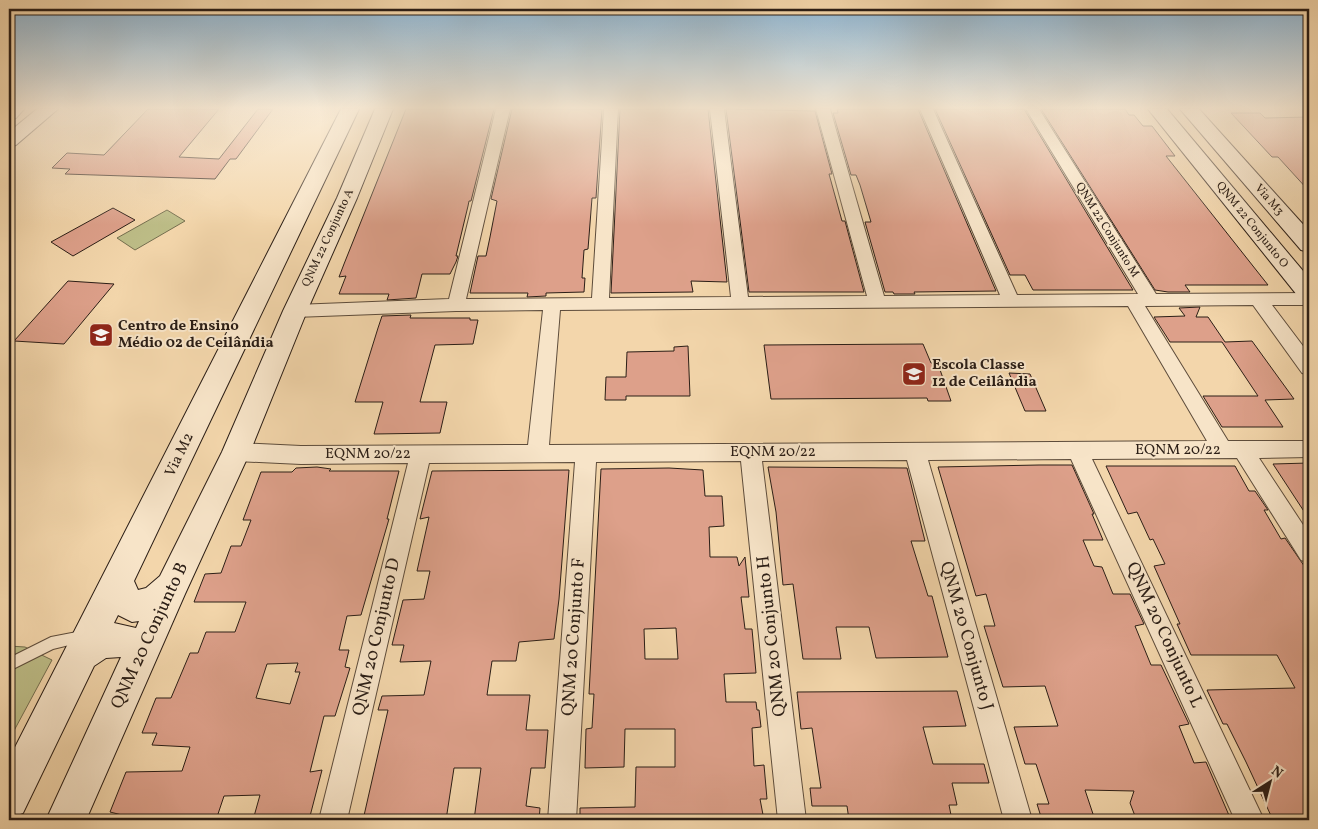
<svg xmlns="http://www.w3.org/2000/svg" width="1318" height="829" viewBox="0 0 1318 829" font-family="Vollkorn,serif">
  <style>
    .green { fill: #bdbd87; stroke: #746e4e }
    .building { fill: #dda08a; stroke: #2b1e16; fill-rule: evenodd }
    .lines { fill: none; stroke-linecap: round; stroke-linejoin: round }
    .lane-casing { stroke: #5d4c3b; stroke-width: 2 }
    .street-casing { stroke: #5d4c3b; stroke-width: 2 }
    .secondary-casing { stroke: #2b1e16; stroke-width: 2 }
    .lane { fill: #f7e4c8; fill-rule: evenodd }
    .street { fill: #f7e4c8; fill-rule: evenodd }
    .secondary { fill: #f7e4c8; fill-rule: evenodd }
    .labels { text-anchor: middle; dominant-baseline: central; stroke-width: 4; stroke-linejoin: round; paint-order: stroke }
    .far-street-label { font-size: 12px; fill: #2b1e16; stroke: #f7e4c8 }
    .poi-label { font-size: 15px; font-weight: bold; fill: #2b1e16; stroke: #f7e4c8; text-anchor: start }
    .street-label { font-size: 15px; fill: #2b1e16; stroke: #f7e4c8 }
    .near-street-label { font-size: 18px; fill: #2b1e16; stroke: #f7e4c8 }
  </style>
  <rect width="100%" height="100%" fill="#f3d6ab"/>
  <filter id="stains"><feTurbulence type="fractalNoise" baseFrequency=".004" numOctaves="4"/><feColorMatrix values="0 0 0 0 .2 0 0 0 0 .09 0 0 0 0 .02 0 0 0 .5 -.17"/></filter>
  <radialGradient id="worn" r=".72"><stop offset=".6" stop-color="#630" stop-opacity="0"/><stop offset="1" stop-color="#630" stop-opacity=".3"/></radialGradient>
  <g class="green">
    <path d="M167,210L185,221L135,250L117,238Z"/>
    <path d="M9,646L25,647L52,660L9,740Z"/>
  </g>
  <g class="building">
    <path d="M148,109H219L179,157L219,159L258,109H273L236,159H230L215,179L65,174L70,169L52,168L67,153L104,155Z"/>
    <path d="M406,109H494L471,201H469L468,206L456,256H458L456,262L450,274H422L416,298L387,300L389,294H339L346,276L339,277L344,264Z"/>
    <path d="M512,109H602L596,198H592L588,249L584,250L582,278H585L584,292L546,293V296L527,297L528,293H470L478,256H486L490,237L497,201L491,199Z"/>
    <path d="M620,109H708L727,282L691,281L693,292L611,293Z"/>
    <path d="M726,109L815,111L832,174H829L842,221H845L864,292H749Z"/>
    <path d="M837,109H918L996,291L914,292L915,294H894L893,292H885L865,222H871L860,185L856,175H851L833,113H838Z"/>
    <path d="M935,109H1024L1133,290H1033L1025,275H1010Z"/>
    <path d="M1041,109H1125L1129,115H1134L1143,126H1152L1175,156H1166L1268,285H1185L1190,292H1168L1155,290Z"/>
    <path d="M1231,113H1260L1265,118L1309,117V191L1278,157H1272Z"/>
    <path d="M113,208L135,220L73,256L51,242Z"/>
    <path d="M68,281L114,284L64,344L14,341Z"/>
    <path d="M1200,307L1196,317H1208L1225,342L1252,341L1294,399L1265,400L1283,427H1222L1203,396H1258L1222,342H1170L1154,317L1185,316L1179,308Z"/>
    <path d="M411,315L410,318H470V320H478L473,344L435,345L420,402H447L440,433L374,434L383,402H355L378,328L382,316Z"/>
    <path d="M923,344L931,363L938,364L951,401H928L927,398L771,399L764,345Z"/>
    <path d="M688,346L690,396H626V400H605L606,377H626L627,352L674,351V347Z"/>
    <path d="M1009,373L1030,374L1046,411H1025Z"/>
    <path d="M1309,463V519L1273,464Z"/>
    <path d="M1039,465H1072L1094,514H1092L1103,540H1083L1094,566L1102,567L1113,594H1130L1144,624L1135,626L1151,665H1161L1189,724L1179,726L1194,763L1206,762L1231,820H1140L1138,816H1135L1130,803L1134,791L1085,790L1095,820H1042L1037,804H1049L1036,764H1025L1014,727L1058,726L1045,686L1003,687L984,626H995L986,594L976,596L938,467Z"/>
    <path d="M1106,466H1235L1249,491H1255L1268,510H1264L1281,539L1285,538L1309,573V820H1273L1246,762L1227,724H1223L1207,690L1295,688L1277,655H1191L1177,624H1180L1154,566L1165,564L1153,539L1150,540L1137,512L1128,514Z"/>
    <path d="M317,467L331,469L329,471H399L387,519H389L361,615L347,616L339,650H349L345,667L350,668L335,716H324L310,772L322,770L309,820H253L260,795L224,796L216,820H119L122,815L110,812L126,772L182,771L190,747L152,745L157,733H142L156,698H171L190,653H198L206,632H235L246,602H194L205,574L221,573L231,546H241L251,520H243L261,472H292L296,468ZM298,663L295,672H300L290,704L256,698L267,664Z"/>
    <path d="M768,467L907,468L925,541H911L928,596H932L948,657L876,658L869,627H836L841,659H803L793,584L783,585L776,512Z"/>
    <path d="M669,468L703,470L705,496H722L724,526L709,527L710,557H737L739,566L745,557L749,597H741L745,629H752L756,673L724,674L726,702H756L757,710H759L761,727L752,728L754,766L764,765L767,799H760L764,820H580V808L635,807L636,767H675V729H625L624,767L585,768L586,729L592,728L594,694H589L601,469ZM676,628L678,659H645L644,629Z"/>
    <path d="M569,470L559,599L554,639L519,642L516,661H492L487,695H530L526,730H548L545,768H531L526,806L540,808L539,820H474L481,768H454L446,820H363L388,710H378L382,696L424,695L431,661L400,662L404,645H392L403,600L424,599L430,571H417L429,517L420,519L432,471Z"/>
    <path d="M957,691L966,726L923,727L933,764H984L989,783H952L957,805H949L952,820H849L847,806H812L810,788H821L812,728L801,729L797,692Z"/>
  </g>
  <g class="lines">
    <defs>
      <path id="lane" d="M82,631L86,633L88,637L86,641L53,649L9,671V658L51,637Z"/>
      <path id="street" d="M496,109H510L466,299L592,298L604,109H618L609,298L731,297L710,109H724L748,297L867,296L816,109H830L884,296L1000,295L920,109H933L1017,295L1138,294L1026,109H1039L1156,294L1309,293V305H1272L1309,354V375L1302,373L1253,305L1145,306L1228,441H1309V457L1259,458L1309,534V563L1301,560L1237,458L1092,459L1264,820H1235L1071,459L928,460L1032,820H1004L907,460L762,461L806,820H778L741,461L596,462L576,820H548L575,462L429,463L347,820H319L408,463L301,464L236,461L229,458L226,452L229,446L236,443L301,446L528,445L543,310L456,311L295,317L289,315L286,311L289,307L295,305L449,299ZM1128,306L1207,441L549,445L560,310Z"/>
      <g id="secondary">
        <path d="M9,109H24L16,118L9,120Z"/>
        <path d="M37,109H58L16,145L9,147V132Z"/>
        <path d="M341,109H359L134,581L138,590L146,588L160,576L222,452L283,311L337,198L375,109H393L357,198L307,311L250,452L185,594L86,820H46L121,657L106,658L94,666L23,813L9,818V759ZM118,615L132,622L139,621L136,628L114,623Z"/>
        <path d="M1148,109H1167L1309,278V302L1301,300Z"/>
        <path d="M1180,109H1199L1309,231V252L1301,250Z"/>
      </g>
    </defs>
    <use href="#lane" class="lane-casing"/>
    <use href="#street" class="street-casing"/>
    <use href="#secondary" class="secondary-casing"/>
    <use href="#lane" class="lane"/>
    <use href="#street" class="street"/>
    <use href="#secondary" class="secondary"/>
  </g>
  <linearGradient id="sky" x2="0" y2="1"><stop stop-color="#8bb5d4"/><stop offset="0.48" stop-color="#faedd9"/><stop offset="1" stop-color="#faedd9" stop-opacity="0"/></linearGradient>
  <rect width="1318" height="225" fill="url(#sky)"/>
  <defs>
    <symbol id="school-square" viewBox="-11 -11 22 22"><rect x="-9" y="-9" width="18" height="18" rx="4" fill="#8f2418" stroke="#f7e4c8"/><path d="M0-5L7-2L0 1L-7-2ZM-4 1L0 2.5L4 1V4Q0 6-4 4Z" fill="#fff"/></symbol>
  </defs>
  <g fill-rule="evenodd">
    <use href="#school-square" x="87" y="321" width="28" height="28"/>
    <use href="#school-square" x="900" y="360" width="28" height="28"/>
  </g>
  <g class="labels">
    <g class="far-street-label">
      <text transform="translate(1269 200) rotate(49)">Via M3</text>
      <text transform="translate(1252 225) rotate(51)">QNM 22 Conjunto O</text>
      <text transform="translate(1107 230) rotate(58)">QNM 22 Conjunto M</text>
      <text transform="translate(328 238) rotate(-65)">QNM 22 Conjunto A</text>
    </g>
    <g class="poi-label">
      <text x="118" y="326">Centro de Ensino<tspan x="118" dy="17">Médio 02 de Ceilândia</tspan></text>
      <text x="932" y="365">Escola Classe<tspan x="932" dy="17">12 de Ceilândia</tspan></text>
    </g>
    <g class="street-label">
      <text x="1178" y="450">EQNM 20/22</text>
      <text x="773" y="452">EQNM 20/22</text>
      <text x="368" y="454">EQNM 20/22</text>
      <text transform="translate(180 455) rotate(-64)">Via M2</text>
    </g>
    <g class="near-street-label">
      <text transform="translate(1164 635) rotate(65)">QNM 20 Conjunto L</text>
      <text transform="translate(150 636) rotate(-65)">QNM 20 Conjunto B</text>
      <text transform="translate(772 636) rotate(-96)">QNM 20 Conjunto H</text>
      <text transform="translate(966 636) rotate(74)">QNM 20 Conjunto J</text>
      <text transform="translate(377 637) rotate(-77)">QNM 20 Conjunto D</text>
      <text transform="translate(574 637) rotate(-86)">QNM 20 Conjunto F</text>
    </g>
  </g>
  <rect width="1318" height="829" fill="none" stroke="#f3d6ab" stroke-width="30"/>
  <rect x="10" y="10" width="1298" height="809" fill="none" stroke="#2b1e16" stroke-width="2.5"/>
  <rect x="15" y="15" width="1288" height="799" fill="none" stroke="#2b1e16"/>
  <g transform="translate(1270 782) rotate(36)" stroke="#f7e4c8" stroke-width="4" paint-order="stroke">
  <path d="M0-4L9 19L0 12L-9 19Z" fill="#2b1e16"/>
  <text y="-8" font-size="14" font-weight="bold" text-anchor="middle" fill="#2b1e16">N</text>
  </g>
  <rect width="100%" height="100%" filter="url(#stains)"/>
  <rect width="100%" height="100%" fill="url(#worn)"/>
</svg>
